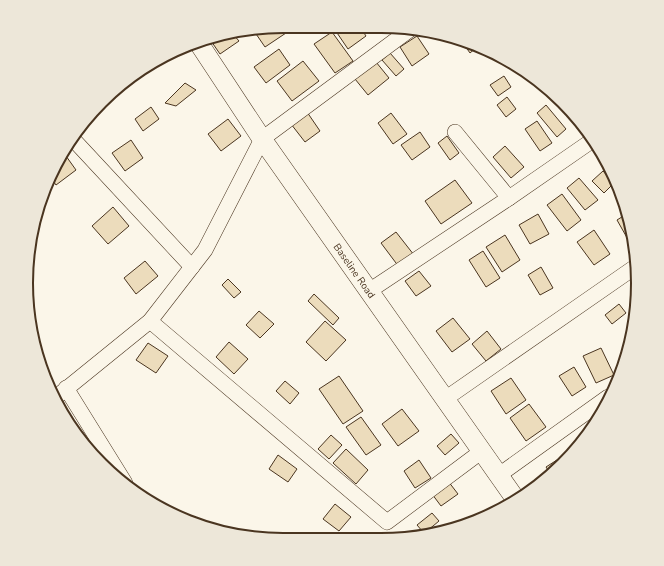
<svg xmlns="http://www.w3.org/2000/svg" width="664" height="566" viewBox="0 0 664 566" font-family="'Nunito Sans',sans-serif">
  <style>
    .building { fill: #ecdcbc; stroke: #4a3520 }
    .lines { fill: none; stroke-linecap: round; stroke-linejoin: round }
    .minor-casing { stroke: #4a3520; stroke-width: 16 }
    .major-casing { stroke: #4a3520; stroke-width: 20 }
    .minor { stroke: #fbf6e9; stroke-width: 15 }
    .major { stroke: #fbf6e9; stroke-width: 19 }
    .labels { text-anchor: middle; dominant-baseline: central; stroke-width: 3; stroke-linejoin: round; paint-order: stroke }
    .street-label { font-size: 10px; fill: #4a3520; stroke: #fbf6e9 }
    .rim { fill: none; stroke: #4a3520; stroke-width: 2 }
  </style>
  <rect width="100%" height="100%" fill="#fbf6e9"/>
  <g class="building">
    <path d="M281,26L286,33L265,47L254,31Z"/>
    <path d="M333,27H360L366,36L348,49Z"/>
    <path d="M332,32L353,61L335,73L314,44Z"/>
    <path d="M232,33L239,41L220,54L209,38L217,35Z"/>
    <path d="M417,36L429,54L412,66L400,47Z"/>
    <path d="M463,43L477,47L470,53Z"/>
    <path d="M279,49L290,65L266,83L254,67Z"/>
    <path d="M390,53L404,69L396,76L382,60Z"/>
    <path d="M303,61L319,81L292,101L277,81Z"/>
    <path d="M376,62L389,78L368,95L355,79Z"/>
    <path d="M504,76L511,87L498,96L490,85Z"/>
    <path d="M185,83L196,90L176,106L165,103Z"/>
    <path d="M507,97L516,109L506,117L497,105Z"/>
    <path d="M546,105L566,129L557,137L537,113Z"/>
    <path d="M151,107L159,119L143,131L135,119Z"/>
    <path d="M307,112L320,131L305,142L291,124Z"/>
    <path d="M391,113L407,134L393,144L378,123Z"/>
    <path d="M228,119L241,136L221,151L208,134Z"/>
    <path d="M537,121L552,143L540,151L525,129Z"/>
    <path d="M420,132L430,147L412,160L401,145Z"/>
    <path d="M447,136L459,153L450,160L438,143Z"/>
    <path d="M131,140L143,158L125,171L112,153Z"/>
    <path d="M505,146L524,167L511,178L493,157Z"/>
    <path d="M66,156L76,170L56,185L51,178L59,162Z"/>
    <path d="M603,171L614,183L604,193L592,181Z"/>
    <path d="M579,178L598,200L585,210L567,188Z"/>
    <path d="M455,180L472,203L441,224L425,201Z"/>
    <path d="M562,194L581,220L567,231L547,205Z"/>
    <path d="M113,207L129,226L108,244L92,226Z"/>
    <path d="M538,214L549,234L530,244L519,225Z"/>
    <path d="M625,215L630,243L617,220Z"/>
    <path d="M594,230L610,254L594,265L577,242Z"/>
    <path d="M396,232L414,255L399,267L381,243Z"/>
    <path d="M505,235L520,260L502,272L486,247Z"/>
    <path d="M483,251L500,278L486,287L469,260Z"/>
    <path d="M145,261L158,276L136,294L124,278Z"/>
    <path d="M541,267L553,288L540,295L528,275Z"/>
    <path d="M419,271L431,286L416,296L405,281Z"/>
    <path d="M228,279L241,292L234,298L222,285Z"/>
    <path d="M314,294L339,318L333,325L308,301Z"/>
    <path d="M619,304L626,313L612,324L605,315Z"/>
    <path d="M259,311L274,324L260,338L246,325Z"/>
    <path d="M453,318L470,339L452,352L436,331Z"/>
    <path d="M325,321L346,340L326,361L306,342Z"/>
    <path d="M487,331L501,349L486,361L472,344Z"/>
    <path d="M229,342L248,359L234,374L216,357Z"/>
    <path d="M148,343L168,356L156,373L136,360Z"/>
    <path d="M601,348L614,375L596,383L583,356Z"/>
    <path d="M574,367L586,387L572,396L559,376Z"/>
    <path d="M339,376L363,411L343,424L319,389Z"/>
    <path d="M511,378L526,400L506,414L491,391Z"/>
    <path d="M285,381L299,393L290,404L276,391Z"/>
    <path d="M529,404L546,427L526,441L510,418Z"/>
    <path d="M402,409L419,431L398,446L382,424Z"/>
    <path d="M361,417L381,445L366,455L346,427Z"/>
    <path d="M451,434L459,443L445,455L437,446Z"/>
    <path d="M331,435L342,445L329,459L318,449Z"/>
    <path d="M346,449L368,470L356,484L333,463Z"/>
    <path d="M278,455L297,469L288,482L269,469Z"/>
    <path d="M560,458L564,463L550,473L546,467Z"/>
    <path d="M419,460L431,478L415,488L404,471Z"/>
    <path d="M448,481L458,494L441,506L432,494Z"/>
    <path d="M335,504L351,517L339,531L323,519Z"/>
    <path d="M432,513L439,521L427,531L423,532L417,525Z"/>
    <path d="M387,533L391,538L377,540Z"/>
  </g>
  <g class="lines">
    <defs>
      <g id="minor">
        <path d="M455,132L509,198"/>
        <path d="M72,138L192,267"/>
        <path d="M369,291L509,198L590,142"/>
        <path d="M150,321L387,522L482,451"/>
        <path d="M66,388L125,483"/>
        <path d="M55,398L150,321L205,250L262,139L412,28"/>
        <path d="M445,399L635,267"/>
        <path d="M499,475L608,397"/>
      </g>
      <path id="major" d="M198,42L262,139L514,497"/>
    </defs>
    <use href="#minor" class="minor-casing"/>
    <use href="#major" class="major-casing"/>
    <use href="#minor" class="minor"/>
    <use href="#major" class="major"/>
  </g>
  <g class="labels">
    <g class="street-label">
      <text transform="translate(354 271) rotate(55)">Baseline Road</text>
    </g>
  </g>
  <path d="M0 0H664V566H0ZM283 33H381A250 250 0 0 1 631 283V283A250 250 0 0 1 381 533H283A250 250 0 0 1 33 283V283A250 250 0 0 1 283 33Z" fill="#ede7d9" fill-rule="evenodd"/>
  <path class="rim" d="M283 33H381A250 250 0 0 1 631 283V283A250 250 0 0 1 381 533H283A250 250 0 0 1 33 283V283A250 250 0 0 1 283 33Z"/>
</svg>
